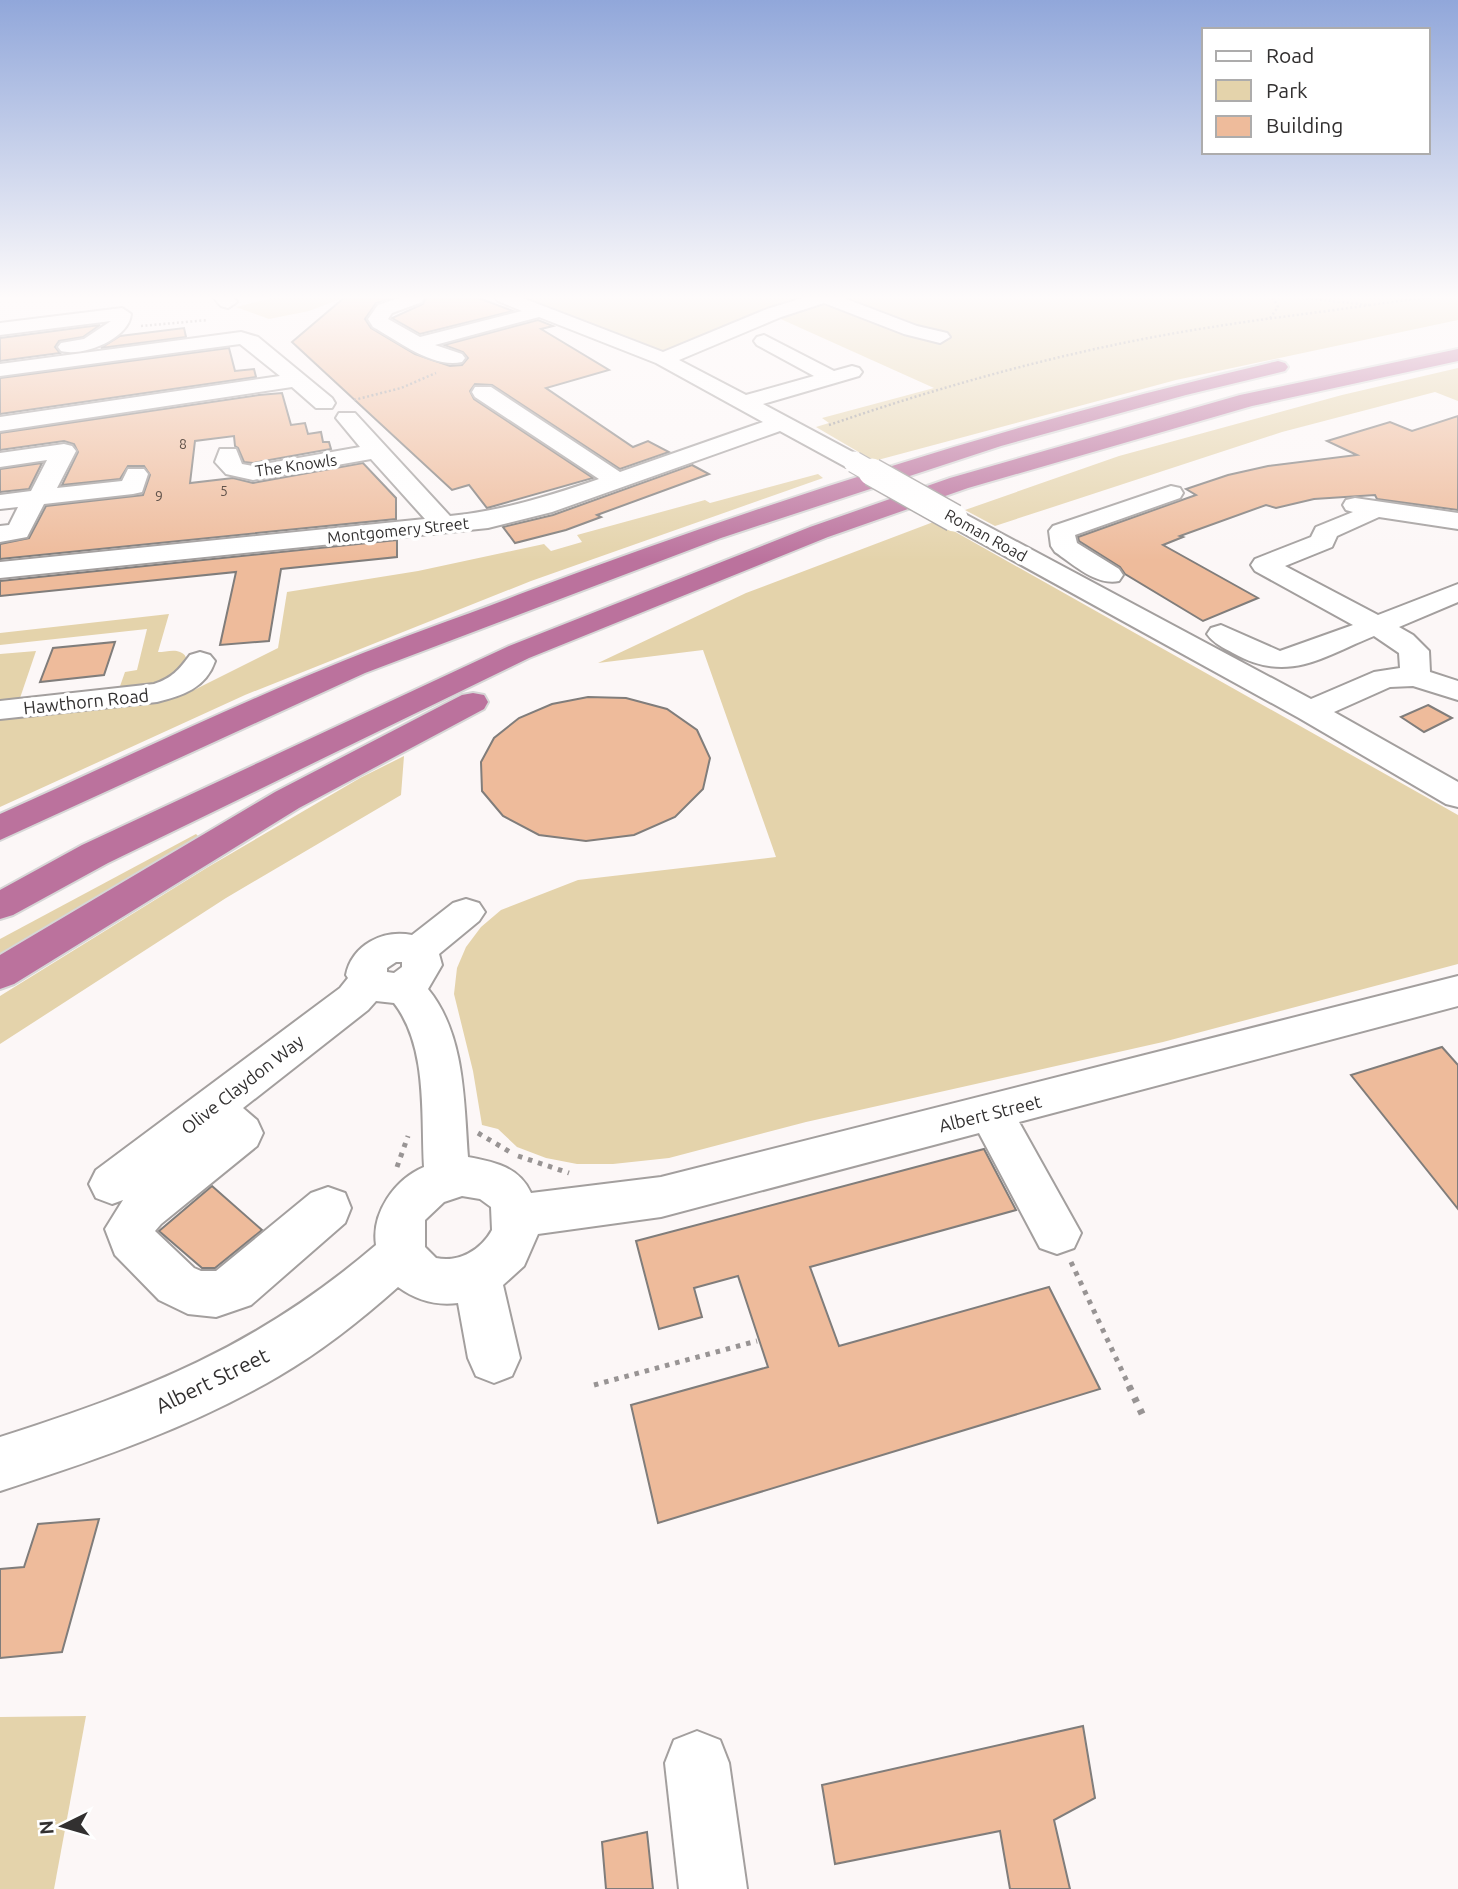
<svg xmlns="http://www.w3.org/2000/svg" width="1458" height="1889" viewBox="0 0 1458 1889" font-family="Ubuntu,sans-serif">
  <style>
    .green { fill: #e4d3ab }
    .building { fill: #eebb9b; stroke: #807d7b; stroke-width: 2 }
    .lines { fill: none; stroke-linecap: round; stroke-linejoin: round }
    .minor-casing { stroke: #a39f9e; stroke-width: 4 }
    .highway-casing { stroke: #d6d6d6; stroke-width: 4 }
    .path-far2 { stroke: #989494; stroke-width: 2.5; stroke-dasharray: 2 2.5; stroke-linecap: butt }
    .path-far1 { stroke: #989494; stroke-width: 5; stroke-dasharray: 4.5 6; stroke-linecap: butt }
    .path { stroke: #989494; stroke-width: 7; stroke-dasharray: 5 8; stroke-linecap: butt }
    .minor { fill: #fff; fill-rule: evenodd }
    .highway { fill: #bb729d; fill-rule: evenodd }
    .minor-bridge-far1-casing { stroke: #a39f9e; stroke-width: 23; stroke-linecap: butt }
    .minor-bridge-casing { stroke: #a39f9e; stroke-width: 30; stroke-linecap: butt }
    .minor-bridge-far1 { stroke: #fff; stroke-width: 21 }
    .minor-bridge { stroke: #fff; stroke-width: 27 }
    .labels { text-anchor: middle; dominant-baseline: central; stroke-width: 7; stroke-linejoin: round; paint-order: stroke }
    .number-label { font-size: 14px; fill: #61534b }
    .far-street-label { font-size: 16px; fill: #323030; stroke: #fff }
    .street-label { font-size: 18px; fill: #323030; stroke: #fff }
    .near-street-label { font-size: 21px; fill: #323030; stroke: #fff }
  </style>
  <rect width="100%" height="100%" fill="#fcf7f7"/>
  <g class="green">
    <path d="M277,297H346L309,311L269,319L236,307Z"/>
    <path d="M519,297H815L773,307L667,352Z"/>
    <path d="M833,297H1458V320L1176,380L874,461L816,427L829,423L822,418L934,388L774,316Z"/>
    <path d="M1458,368V401L1435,392L1282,432L995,526L965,510L1119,456L1342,395Z"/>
    <path d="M818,474L823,478L531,581L245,695L0,807V717L158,703L190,692L278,648L287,592L418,571L544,544L551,551L582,542L577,535L705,500L710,503Z"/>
    <path d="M936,521L1458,815V964L1163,1042L806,1122L669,1158L613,1164H577L546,1158L517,1147L498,1129L482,1125L473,1071L454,994L457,968L466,947L481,927L501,910L578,880L776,857L703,650L598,663L746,593Z"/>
    <path d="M169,614L158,652C165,652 174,649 180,652C198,659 172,680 163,683C151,688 132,687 119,689L125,672L137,670L147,629L0,645V633Z"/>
    <path d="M36,651L20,698L0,701V654Z"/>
    <path d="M404,756L401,795L226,898L0,1044V996L208,867L360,778Z"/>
    <path d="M196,834L201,839L0,961V939Z"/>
    <path d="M86,1716L54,1889H0V1717Z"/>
  </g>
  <g class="building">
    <path d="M345,297H395L376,303L365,319L371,328L415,354L450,366L462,365L468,358L463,352L444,345L538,320L553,326L541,329L609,370L546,388L633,447L648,441L669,452L620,469L492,385L475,384L470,391L474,399L593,478L487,508L469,485L452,490L292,342Z"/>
    <path d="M426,297H476L513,311L420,334L392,318L423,304Z"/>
    <path d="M100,325L83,337L59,341L55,347L60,353L0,361V338Z"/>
    <path d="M184,328L186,337L101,348L120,336Z"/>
    <path d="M229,348L235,371L254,369L256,377L0,414V378Z"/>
    <path d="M282,393L291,425L305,423L308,434L321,432L323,442H329L331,449L253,463L244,462L238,448L235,446L234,436L195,441L190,483L233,478L253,483L363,463L396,498V519L0,559V544L29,538L46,506L143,495L150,475L144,466H128L120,479L62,485L78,452L74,444L64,441L0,450V433L259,395Z"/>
    <path d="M1458,416V510L1377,499L1375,495L1314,499L1276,508L1266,505L1180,536L1183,537L1163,545L1258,598L1203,621L1125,574L1120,567L1079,541L1078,537L1196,495L1186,489L1228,475L1268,466L1357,455L1327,441L1390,422L1412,431Z"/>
    <path d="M42,463L29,489L0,492V469Z"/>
    <path d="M692,465L709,474L597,515L601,517L566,530L515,543L503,527L553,515Z"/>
    <path d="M397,540V557L281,569L269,641L220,645L236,572L0,596V581Z"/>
    <path d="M115,642L104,675L40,682L53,648Z"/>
    <path d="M588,697L626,698L667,709L697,730L710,758L703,789L675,817L634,835L586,841L539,835L503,816L482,791L481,762L494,738L519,718L552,704Z"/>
    <path d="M1428,705L1452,718L1424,732L1401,717Z"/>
    <path d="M1442,1047L1458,1065V1209L1351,1075Z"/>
    <path d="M984,1149L1016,1210L810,1267L839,1346L1049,1287L1100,1389L658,1523L631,1405L768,1367L738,1276L694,1288L702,1317L659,1329L636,1241Z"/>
    <path d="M212,1186L262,1230L215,1268H202L159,1231Z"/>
    <path d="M99,1519L62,1652L0,1658V1569L24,1567L38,1524Z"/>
    <path d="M1083,1726L1095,1798L1054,1820L1070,1889H1010L1000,1831L835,1864L822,1785Z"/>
    <path d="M647,1832L653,1889H606L602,1842Z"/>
  </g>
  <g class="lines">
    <defs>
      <g id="minor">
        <path d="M213,297H233L237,302L228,308L221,306Z"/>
        <path d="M402,297L424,298L422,302L392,313L388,319L420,337L522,311L498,301L495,297H520L663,352L767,309L806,297H841L917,326L947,333L950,337L940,343L904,334L824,303L781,317L679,360L746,395L814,376L757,345L754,341L757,337L764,335L834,371L852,366L859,368L862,372L859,376L763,404L862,457L866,462L862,467H846L780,431L552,512L488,528L0,578V562L425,519L371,459L253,480L226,474L215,462L220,449H236L242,464L253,466L360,447L336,418L339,413H355L450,516C502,511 549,496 599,479L475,397L472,392L475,387H491L620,472L763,422L656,363L539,317L435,345L462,354L465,358L462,362C433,369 397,340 373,327L368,319L378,305Z"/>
        <path d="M122,308L131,314C129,339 83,357 61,351L58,347L61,343L84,339L111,321L0,335V323Z"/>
        <path d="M241,332L258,337L332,398L335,403L332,408H316L292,387L0,431V417L280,376L240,344L0,376V364Z"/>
        <path d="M64,444L72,446L76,451L57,488L122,481L128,469H144L148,474L142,492L133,494L44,504L27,537L0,542V526L9,525L18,507L0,509V495L31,491L47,460L0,467V453Z"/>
        <path d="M1171,486L1180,488L1183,493L1180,498L1075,535L1077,543L1119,569L1123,575L1119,581C1096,586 1073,564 1055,552L1051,546L1049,531L1053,526Z"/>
        <path d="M1355,498L1458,513V529L1379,517L1337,536L1332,547L1285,566L1378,615L1458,584V602L1399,627L1413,635L1429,651L1430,672L1458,681V700L1413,686L1390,687L1334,712L1458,782V807L1446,804L1299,718L945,523L941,518L945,513L954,510L963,513L1311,699L1374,672L1400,668L1399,653L1374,636C1322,657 1288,684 1233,653C1224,648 1213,643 1207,634L1211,628L1221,625L1280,651L1353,625L1255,571L1251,565L1255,559L1311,537L1316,527L1353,512L1346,510L1343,505L1346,500Z"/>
        <path d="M200,652L210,655L215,661C206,688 182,696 157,702L0,719V701L154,684C172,678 179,670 190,655Z"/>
        <path d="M466,899L479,903L485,912L479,921L439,954L442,965L428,989C465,1034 464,1102 468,1157C495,1162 519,1167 531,1193L661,1177L1458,976V1006L1019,1122L1081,1233L1074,1248L1057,1254L1040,1248L979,1133L661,1217L538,1234L524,1266L503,1285L520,1358L512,1376L494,1383L476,1376L468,1358L458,1303C436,1306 416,1300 398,1287C361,1320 322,1351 279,1376C192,1427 96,1460 0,1491V1437C147,1390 257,1347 376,1245C371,1213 395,1179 424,1167C421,1115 428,1047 394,1003L376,1001L368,1010L243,1108L257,1120L263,1133L257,1146L161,1224L155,1231L194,1268L201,1271H216L311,1193L328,1187L345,1193L351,1208L345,1223L251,1305L216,1317L188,1314L159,1300L115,1255L105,1229L123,1200L112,1204L96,1198L89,1184L96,1170L340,988L348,978L346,975C352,945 383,929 412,935L453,903ZM396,962H402V967L394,973L387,972V968ZM462,1196L480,1199L491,1207L492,1230C481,1250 459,1263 436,1258L425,1247V1220L444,1202Z"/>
        <path d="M697,1731L720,1740L729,1763L747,1889H679L665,1763L674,1740Z"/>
      </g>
      <g id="highway">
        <path d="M1458,349V361L1252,406L968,488L828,537L529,658L108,863L13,915L0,919V890L82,845L509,646L810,527L950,478L1240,395Z"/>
        <path d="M1278,361L1285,363L1288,367L1285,371L1186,395L1001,446L721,538L365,673L0,840V814C114,763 227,708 343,661C404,636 466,615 528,591C774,499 1022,420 1278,361Z"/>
        <path d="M473,693L484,695L488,702L484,709L299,808L14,984L0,989V955L275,792L462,695Z"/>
      </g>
    </defs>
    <use href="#minor" class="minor-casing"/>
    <use href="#highway" class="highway-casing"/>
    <g class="path-far2">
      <path d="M1293,297L1370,305L1430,297"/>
      <path d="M1270,318L1278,307L1272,297"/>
      <path d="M141,326L208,320"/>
      <path d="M354,400L401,388L436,373"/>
      <path d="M829,425C951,383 1078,348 1206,328C1260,319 1315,313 1370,305"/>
    </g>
    <g class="path-far1">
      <path d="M478,1133L510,1152"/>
      <path d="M518,1156L569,1173"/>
      <path d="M397,1167L408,1136"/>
      <path d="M1071,1262L1130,1388"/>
      <path d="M594,1385L757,1341"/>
    </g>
    <path class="path" d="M1129,1386L1143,1416"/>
    <use href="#minor" class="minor"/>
    <use href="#highway" class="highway"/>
    <defs>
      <path id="minor-bridge-far1" d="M854,462L875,474"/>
      <path id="minor-bridge" d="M872,472L954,518"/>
    </defs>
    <use href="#minor-bridge-far1" class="minor-bridge-far1-casing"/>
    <use href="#minor-bridge" class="minor-bridge-casing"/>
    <use href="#minor-bridge-far1" class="minor-bridge-far1"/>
    <use href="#minor-bridge" class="minor-bridge"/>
  </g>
  <linearGradient id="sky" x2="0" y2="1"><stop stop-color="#91a7da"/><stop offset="0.53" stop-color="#fefbfb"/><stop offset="1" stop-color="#fefbfb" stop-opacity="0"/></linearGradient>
  <rect width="1458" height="561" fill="url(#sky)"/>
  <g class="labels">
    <g class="number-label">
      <text x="183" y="444">8</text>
      <text x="224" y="491">5</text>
      <text x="159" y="496">9</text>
    </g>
    <g class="far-street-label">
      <text transform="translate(296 465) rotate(-8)">The Knowls</text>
      <text transform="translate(398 530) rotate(-6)">Montgomery Street</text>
      <text transform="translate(986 535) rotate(29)">Roman Road</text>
    </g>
    <g class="street-label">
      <text transform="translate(86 701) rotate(-6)">Hawthorn Road</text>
      <text transform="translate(242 1084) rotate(-38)">Olive Claydon Way</text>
      <text transform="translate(990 1113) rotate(-14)">Albert Street</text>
    </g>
    <g class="near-street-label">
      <text transform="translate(212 1380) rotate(-26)">Albert Street</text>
    </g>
  </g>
  <rect x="1202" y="28" width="228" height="126" fill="#ffffff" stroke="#adacac" stroke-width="2"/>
  <rect x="1216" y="51" width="35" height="10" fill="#ffffff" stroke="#adacac" stroke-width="2"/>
  <text x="1266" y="63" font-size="21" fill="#323030">Road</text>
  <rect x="1216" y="80" width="35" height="21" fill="#e4d3ab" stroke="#adacac" stroke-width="2"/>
  <text x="1266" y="98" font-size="21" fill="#323030">Park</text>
  <rect x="1216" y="116" width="35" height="21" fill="#eebb9b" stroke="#adacac" stroke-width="2"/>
  <text x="1266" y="133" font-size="21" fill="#323030">Building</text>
  <g transform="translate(63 1826) rotate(265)" stroke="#ffffff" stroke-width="5" paint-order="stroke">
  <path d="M0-5L12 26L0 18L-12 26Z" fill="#323030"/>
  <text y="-10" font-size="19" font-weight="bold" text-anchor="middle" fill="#323030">N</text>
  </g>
</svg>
